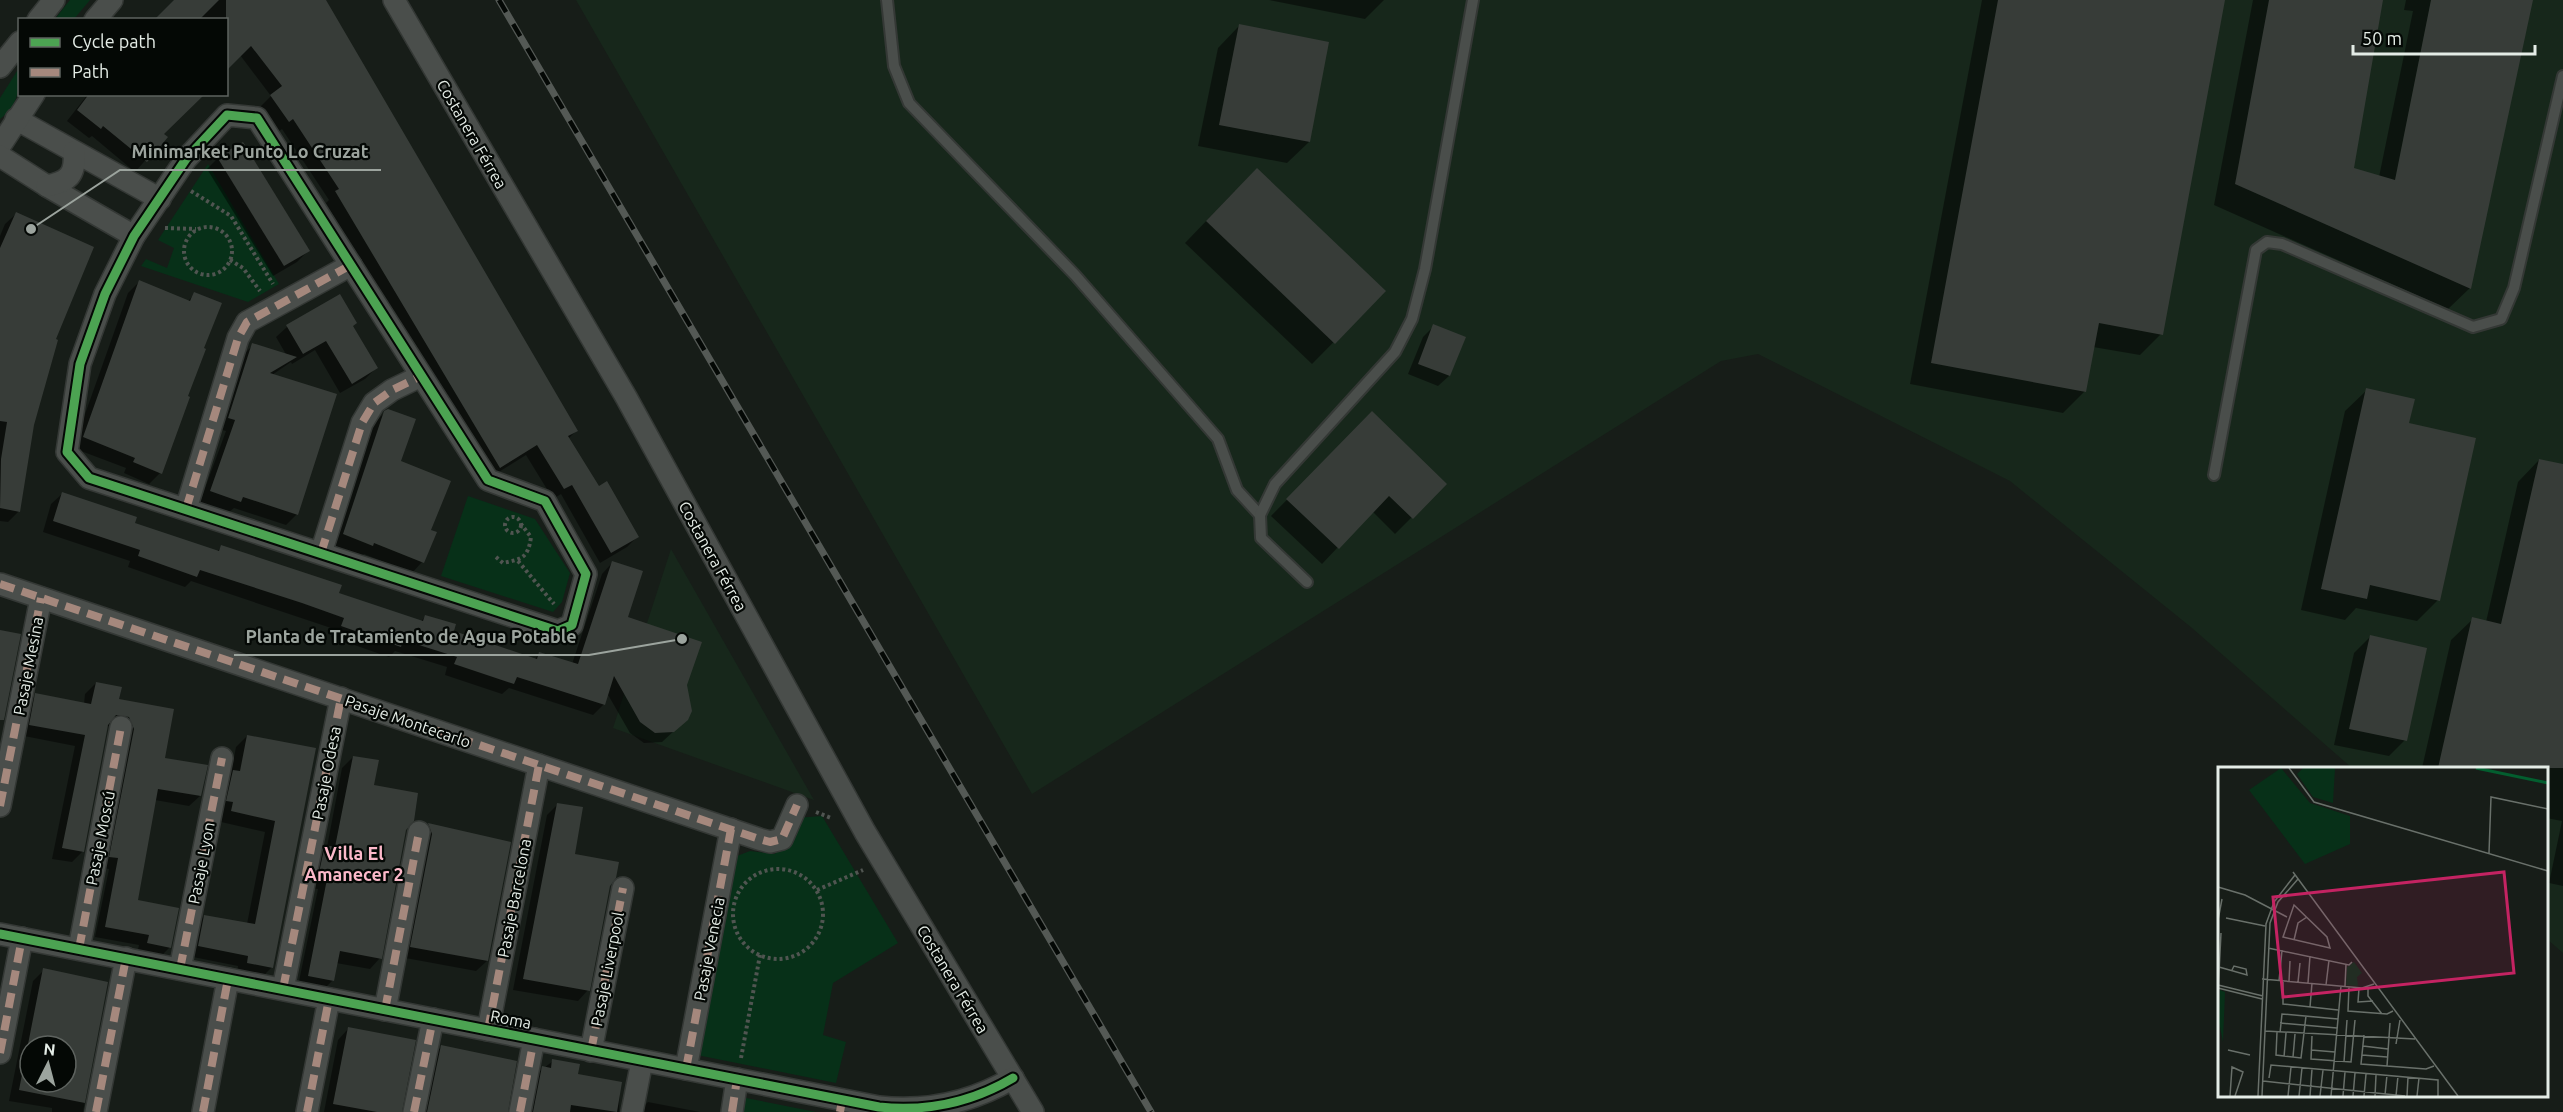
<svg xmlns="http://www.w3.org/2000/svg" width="2563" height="1112" viewBox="0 0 2563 1112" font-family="Ubuntu,sans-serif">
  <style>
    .built { fill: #17271b }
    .green { fill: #073018 }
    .shadow { fill: #0007; fill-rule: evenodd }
    .building { fill: #373c38; fill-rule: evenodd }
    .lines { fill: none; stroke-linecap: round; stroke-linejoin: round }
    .service-casing { stroke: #343835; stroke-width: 14 }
    .minor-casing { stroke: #343835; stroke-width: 24 }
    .path { stroke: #505551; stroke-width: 4; stroke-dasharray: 3 3; stroke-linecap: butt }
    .service { stroke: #4a4e4b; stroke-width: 10 }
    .minor { stroke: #4a4e4b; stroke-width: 21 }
    .rail-casing { stroke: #545955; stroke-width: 7 }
    .rail { stroke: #040805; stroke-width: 4.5; stroke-dasharray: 14; stroke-linecap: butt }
    .quiet { stroke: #a5887d; stroke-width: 8; stroke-dasharray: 15 8; stroke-linecap: butt }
    .cycleway-casing { stroke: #040805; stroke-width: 13 }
    .cycleway { stroke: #4ca352; stroke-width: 9 }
    .labels { text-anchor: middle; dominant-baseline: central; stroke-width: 4.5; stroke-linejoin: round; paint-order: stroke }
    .street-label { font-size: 16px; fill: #e4ece6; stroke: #040805 }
    .neighbourhood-label { font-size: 18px; font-weight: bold; fill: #fcb9ca; stroke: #040805 }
    .inset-river { fill: none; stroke: #035e2f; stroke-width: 3 }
    .inset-road { fill: none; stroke: #69706a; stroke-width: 1.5 }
    .view { fill: #c42362; fill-opacity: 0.15; stroke: #c42362; stroke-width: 3 }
    .inset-edge { fill: none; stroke: #e4ece6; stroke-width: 3 }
    .leader { fill: none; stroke: #9ca49e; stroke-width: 2 }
    .callout-dot { fill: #9ca49e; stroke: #040805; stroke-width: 2 }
    .callout-label { font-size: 18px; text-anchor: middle; font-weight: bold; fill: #9ca49e; stroke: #040805; stroke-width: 4.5; stroke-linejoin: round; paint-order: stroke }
  </style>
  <rect width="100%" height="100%" fill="#171d18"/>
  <g class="built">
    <path d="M576,0H2563V953L2547,939L2546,768H2352L2192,628L2010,481L1758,354L1721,361L1032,794Z"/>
    <path d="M671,549L814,800L613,728Z"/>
  </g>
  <g class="green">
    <path d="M70,0H90L74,19H55Z"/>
    <path d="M19,68C19,90 19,104 0,119V98Z"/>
    <path d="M208,164L279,284L248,302L141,266L146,259L167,268L174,248L158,240Z"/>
    <path d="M468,496L535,519L570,573L562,602L553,612L441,576Z"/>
    <path d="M822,816L898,943L833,983L823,1035L846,1042L836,1083L697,1055L737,856L750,851L775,854L796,818Z"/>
    <path d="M741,1097L816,1112H738Z"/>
  </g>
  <g class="shadow">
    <path d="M176,0H325L576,431L568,439L599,488L637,537L627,547L600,563L561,494L553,499L526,455L489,478L326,203L329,200L282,129L278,132L260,107L271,96L240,55L226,20H157Z"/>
    <path d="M1269,0H1384L1365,19Z"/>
    <path d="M1982,0H2224L2161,334L2140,355L2093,347L2085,391L2063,413L1910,384Z"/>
    <path d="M2253,0H2381L2353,169L2379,177L2413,11L2404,10L2406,0H2532L2470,288L2448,309L2214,205Z"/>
    <path d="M1239,26L1309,142L1287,163L1198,146L1218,48Z"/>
    <path d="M88,94H201L162,134L166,137L135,172L92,136L89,138L67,121Z"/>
    <path d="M242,144L308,251L297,262L273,276L207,169L217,159Z"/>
    <path d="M1235,191L1384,291L1312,364L1185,243Z"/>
    <path d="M16,214L53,340L32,425L19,511L8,522L0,521V236L5,224Z"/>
    <path d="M139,282L187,302L195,294L202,349L160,473L149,484L124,473L126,468L73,448L128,293Z"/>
    <path d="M351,326L376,368L365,379L340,393L315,350L292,364L291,362L272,375L297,514L286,525L234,508L229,512L200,502L226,431L218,429L242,356L253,345L287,356L276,337L287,327Z"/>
    <path d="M1434,326L1449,376L1438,386L1408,374L1423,337Z"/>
    <path d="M2367,390L2408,424L2438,600L2417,621L2356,608L2345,620L2301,610L2345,411Z"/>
    <path d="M385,412L399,462L429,530L435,533L422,562L412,573L364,554L361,556L333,545L374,424Z"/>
    <path d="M1372,413L1445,484L1395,534L1372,511L1322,564L1271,516Z"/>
    <path d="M2539,460L2563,466V886L2549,883L2562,821L2546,818V768H2422L2451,640L2473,619L2486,622L2518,482Z"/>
    <path d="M62,494L133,524L216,552L222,547L337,593L420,622L426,616L452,632L534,660L540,653L572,664L602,574L612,563L626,618L685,685L675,730L662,742L644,743L630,733L607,693L604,704L593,715L509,688L502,694L445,675L447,667L395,651L389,657L331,637L334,629L191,581L185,587L128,567L130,561L43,532L51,504Z"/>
    <path d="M2370,637L2405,740L2389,756L2334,745L2354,653Z"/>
    <path d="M96,683L118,700L163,759L200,796L189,806L155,800L136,901L170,947L159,958L137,954L139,945L95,937L109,869L99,867L118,727L107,726L83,851L72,862L52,859L75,746L19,735L25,706L36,695L84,704L85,694Z"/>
    <path d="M247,736L314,750L272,967L261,978L237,973L238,966L188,956L193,927L204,916L247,924L265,832L221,822L223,813L217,811L222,782L231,773L236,747Z"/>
    <path d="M353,757L405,829L380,958L370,969L336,963L333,980L322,991L298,986L318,889L308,888L314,858L327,847L342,768Z"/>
    <path d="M558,804L574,855L609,885L588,990L578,1001L513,990L547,815Z"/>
    <path d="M429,825L510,843L487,961L476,971L400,957L418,835Z"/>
    <path d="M44,970L107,983L83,1112H52V1108L9,1101L33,981ZM30,1046H66V1082H30Z"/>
    <path d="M348,1029L401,1112H324L338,1040Z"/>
    <path d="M441,1047L506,1112H419L430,1058Z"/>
    <path d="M553,1061L576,1076L620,1083L619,1112H524L531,1078Z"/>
    <path d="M648,1102L700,1112H638Z"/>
  </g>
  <g class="building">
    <path d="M174,0H219L199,20H154Z"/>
    <path d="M226,0H326L578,431L568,436L599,486L607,481L639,537L611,553L572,485L564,489L537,445L500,468L335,191L339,189L293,119L289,122L270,95L282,86L251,46L226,71Z"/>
    <path d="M1998,0H2225L2163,335L2099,323L2086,392L1931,363Z"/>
    <path d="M2269,0H2383L2354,168L2395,180L2431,0H2533L2471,289L2235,184Z"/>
    <path d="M1239,24L1329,42L1310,142L1219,125Z"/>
    <path d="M89,94H205L164,134L168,137L147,162L103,126L101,129L77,110Z"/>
    <path d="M243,142L310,251L284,266L217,157Z"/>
    <path d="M1257,168L1386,291L1335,344L1206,221Z"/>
    <path d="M16,212L94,247L56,339L58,340L34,425L20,512L0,508L1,459L7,422L0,421V248Z"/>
    <path d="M139,280L190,301L194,292L222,303L204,348L206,349L188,396L190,397L162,474L133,462L135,458L83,437Z"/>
    <path d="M340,294L357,323L353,326L378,368L352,384L326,341L303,354L286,325Z"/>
    <path d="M1433,324L1466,337L1450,376L1418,364Z"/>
    <path d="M252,343L297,357L270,373L337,394L298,515L243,497L241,502L210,491L235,420L228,418Z"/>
    <path d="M2366,388L2415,399L2409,423L2476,438L2440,601L2370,585L2367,599L2321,589Z"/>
    <path d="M388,409L416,419L401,461L451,481L431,530L437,532L424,563L374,543L373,546L343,534L384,411Z"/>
    <path d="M1372,411L1447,484L1413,519L1389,496L1339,549L1286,499Z"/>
    <path d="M2539,459L2563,464V768H2438L2472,617L2501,624Z"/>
    <path d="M62,492L137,517L135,523L219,551L221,545L342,585L339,593L423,621L425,615L456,624L454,631L537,659L539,652L578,664L612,561L643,571L628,617L702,642L687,685L692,711L688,720L674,732L655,733L640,722L614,676L605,705L517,677L514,684L454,664L457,657L403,640L401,647L341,626L344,618L302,603L200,570L197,577L138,556L140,550L53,521Z"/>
    <path d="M0,630L21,634L4,720H0Z"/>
    <path d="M2370,635L2427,648L2407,741L2349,729Z"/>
    <path d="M96,682L122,687L119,699L174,709L165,758L208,765L201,796L158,789L138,900L179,908L171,948L147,943L149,935L105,927L118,858L109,857L134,729L129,717L116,715L108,725L84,852L62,848L85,735L29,725L35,693L91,704Z"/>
    <path d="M247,735L316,748L273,968L247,963L248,956L198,946L204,915L255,924L275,821L231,811L233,802L226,801L233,770L240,771Z"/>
    <path d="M353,756L379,760L374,785L418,793L414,821L406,830L382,959L340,951L334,981L308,976L327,879L318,877L325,845L335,847Z"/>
    <path d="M557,803L583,807L575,854L619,862L616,878L610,886L590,991L523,979Z"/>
    <path d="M428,823L511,842L488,961L410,947L432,834Z"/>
    <path d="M43,968L108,982L85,1103L19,1090ZM30,1046H66V1082H30Z"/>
    <path d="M348,1027L416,1040L402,1112H377L333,1104Z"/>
    <path d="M441,1045L517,1061L508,1112H427Z"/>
    <path d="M552,1059L580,1064L578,1074L622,1082L617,1112L571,1105L570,1112H533L542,1066L551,1068Z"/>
  </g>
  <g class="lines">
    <defs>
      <g id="service">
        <path d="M887,0L894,66L909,103L1075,275L1218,439L1237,490L1260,515"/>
        <path d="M2214,475L2256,250L2267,242L2282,244L2473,327L2501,319L2514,288L2563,76"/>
        <path d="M1307,582L1261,538L1260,515L1275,484L1395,352L1412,319L1425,269L1473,0"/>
      </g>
      <g id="minor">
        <path d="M394,0L626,397L865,832L1033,1112"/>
        <path d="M38,20L54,0"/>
        <path d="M95,20L112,0"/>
        <path d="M0,67L20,42"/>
        <path d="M227,115L257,118L488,480L545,501L586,574L572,625L558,631L89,478L67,452L80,364L105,294L134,236L186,159Z"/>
        <path d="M16,119L160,199"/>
        <path d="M0,146L34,94"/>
        <path d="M0,156L47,186L134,236"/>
        <path d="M47,186C68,182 76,175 74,152"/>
        <path d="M186,509L238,338L247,322L351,265"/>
        <path d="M321,553L362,423L374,403L392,390L421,376"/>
        <path d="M0,584L759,839L770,842L782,839L797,805"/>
        <path d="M0,806L41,598"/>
        <path d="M0,934L879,1107C928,1112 971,1103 1013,1078"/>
        <path d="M79,949L121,727"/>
        <path d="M180,969L222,758"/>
        <path d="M283,989L341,698"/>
        <path d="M385,1010L419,832"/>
        <path d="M488,1030L539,765"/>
        <path d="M591,1051L623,888"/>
        <path d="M0,1053L22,938"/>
        <path d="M686,1069L731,829"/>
        <path d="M96,1112L126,958"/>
        <path d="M203,1112L228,979"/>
        <path d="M307,1112L329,999"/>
        <path d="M414,1112L433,1019"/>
        <path d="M520,1112L534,1039"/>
        <path d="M632,1112L642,1061"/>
        <path d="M732,1112L737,1079"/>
      </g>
    </defs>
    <use href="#service" class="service-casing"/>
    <use href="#minor" class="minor-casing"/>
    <g class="path">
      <path d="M191,191L231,216L273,284"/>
      <circle cx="208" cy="251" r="24"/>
      <path d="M165,228L196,229"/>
      <path d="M230,260L243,268L260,291"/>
      <circle cx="513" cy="525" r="8"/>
      <path d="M496,557L503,563C521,559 528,559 531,537L521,524"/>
      <path d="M518,561L554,604"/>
      <path d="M816,812L831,818"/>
      <circle cx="778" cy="914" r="45"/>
      <path d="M817,890L863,870"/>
      <path d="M741,1058L760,955"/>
    </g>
    <use href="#service" class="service"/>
    <use href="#minor" class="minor"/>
    <defs>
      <path id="rail" d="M499,0L1151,1112"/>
    </defs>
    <use href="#rail" class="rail-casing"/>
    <use href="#rail" class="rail"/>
    <g class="quiet">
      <path d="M186,509L238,338L247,322L351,265"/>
      <path d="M321,553L362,423L374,403L392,390L421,376"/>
      <path d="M0,584L759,839L770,842L782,839L797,805"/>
      <path d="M0,806L41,598"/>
      <path d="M79,949L121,727"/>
      <path d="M180,969L222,758"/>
      <path d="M283,989L341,698"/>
      <path d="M385,1010L419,832"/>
      <path d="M488,1030L539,765"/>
      <path d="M591,1051L623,888"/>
      <path d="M0,1053L22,938"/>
      <path d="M686,1069L731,829"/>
      <path d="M96,1112L126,958"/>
      <path d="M203,1112L228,979"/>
      <path d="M307,1112L329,999"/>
      <path d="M414,1112L433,1019"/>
      <path d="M520,1112L534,1039"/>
      <path d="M732,1112L737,1079"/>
      <path d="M840,1112L842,1100"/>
    </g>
    <defs>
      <g id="cycleway">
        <path d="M227,115L257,118L488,480L545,501L586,574L572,625L558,631L89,478L67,452L80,364L105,294L134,236L186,159Z"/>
        <path d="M0,934L879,1107C928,1112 971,1103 1013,1078"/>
      </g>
    </defs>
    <use href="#cycleway" class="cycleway-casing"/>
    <use href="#cycleway" class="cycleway"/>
  </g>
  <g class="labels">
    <g class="street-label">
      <text transform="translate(472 134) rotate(60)">Costanera Férrea</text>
      <text transform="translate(713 556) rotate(61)">Costanera Férrea</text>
      <text transform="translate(28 666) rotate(-79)">Pasaje Mesina</text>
      <text transform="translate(408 721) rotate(19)">Pasaje Montecarlo</text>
      <text transform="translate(326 773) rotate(-79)">Pasaje Odesa</text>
      <text transform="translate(100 838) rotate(-79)">Pasaje Moscú</text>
      <text transform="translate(201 863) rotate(-79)">Pasaje Lyon</text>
      <text transform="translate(514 898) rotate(-79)">Pasaje Barcelona</text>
      <text transform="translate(709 949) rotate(-79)">Pasaje Venecia</text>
      <text transform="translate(607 969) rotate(-79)">Pasaje Liverpool</text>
      <text transform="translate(953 979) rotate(59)">Costanera Férrea</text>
      <text transform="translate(511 1019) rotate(11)">Roma</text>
    </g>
    <g class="neighbourhood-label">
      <text x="354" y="853">Villa El<tspan x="354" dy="21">Amanecer 2</tspan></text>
    </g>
  </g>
  <g transform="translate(2218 767)">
    <rect width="330" height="330" fill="#171d18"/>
    <path d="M63,1L92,36L132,49V77L87,97L31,23ZM85,1H117L115,36L95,30L79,7ZM136,195L144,206L139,210L140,219L128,218L129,200ZM2,223L7,225L5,275L1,255Z" fill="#073018"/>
    <path class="inset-river" d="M258,1L330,16"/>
    <path class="inset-road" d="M71,1L96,35L330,104M271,86L273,30L330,42M75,105L240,329M0,120L27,128L69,150M76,138L109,170L112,181L65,170ZM8,151L47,159M0,153L4,132M76,173L80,156L89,150M50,181L131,198L134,195M1,200L29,208L28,202L16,199L14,203M44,212L144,221L156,217M61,214L64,183M71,214L72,194M65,215V237L120,243M80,215L82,196M90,216L92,189M0,218L45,229M108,218L111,193M127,219L128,197M131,220L130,244L169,247L175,244M150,220V229L164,247M0,221L44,232M141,221L140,235L155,234M0,226L3,166M92,240L94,216M62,256L119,261M47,264L197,272M59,265L58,288L83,291L88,249M62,266L64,247L120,252M146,268L143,297L208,302L216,299M94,269L93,292L133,295L137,253M178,277L182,253M145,279L170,282M10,283L32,288M93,283L117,285M144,288L169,290M66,290L68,266M75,290L77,267M126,295L129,253M169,299L172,256M51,311L53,298L220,313V329M45,314L187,329M167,328L169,308M12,329L14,300L25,305L17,329M40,329L48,157L56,135L77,108M44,329L52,156L60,135L80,112M70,329L73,300M81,329L84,301M92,329L94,302M102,329L105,303M113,329L123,219M125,329L127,305M135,329L137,306M146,329L148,307M157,329L158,308M178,329L180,309M189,329L190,310M199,329L201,311"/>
    <path class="view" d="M286,105L296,206L65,230L55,130Z"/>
    <rect width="330" height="330" class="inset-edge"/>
  </g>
  <path class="leader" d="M31 229L120 170H381M682 639L589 655H234"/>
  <g class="callout-dot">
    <circle cx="31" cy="229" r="6"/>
    <circle cx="682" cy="639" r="6"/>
  </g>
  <g class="callout-label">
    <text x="250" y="158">Minimarket Punto Lo Cruzat</text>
    <text x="411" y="643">Planta de Tratamiento de Agua Potable</text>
  </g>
  <rect x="18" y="18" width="210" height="78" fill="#040805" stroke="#5e635f" stroke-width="1.5"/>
  <rect x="30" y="38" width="30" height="9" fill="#4ca352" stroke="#5e635f" stroke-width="1.5"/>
  <text x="72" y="48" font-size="18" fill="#e4ece6">Cycle path</text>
  <rect x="30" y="68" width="30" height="9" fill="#a5887d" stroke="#5e635f" stroke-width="1.5"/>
  <text x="72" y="78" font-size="18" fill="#e4ece6">Path</text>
  <g transform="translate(48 1064) rotate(6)"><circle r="28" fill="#040805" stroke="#5e635f" stroke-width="1.5"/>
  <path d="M0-4.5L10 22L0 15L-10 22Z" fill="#9ca49e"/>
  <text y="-9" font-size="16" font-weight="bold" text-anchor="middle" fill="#e4ece6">N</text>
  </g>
  <path d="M2353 45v9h182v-9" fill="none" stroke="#e4ece6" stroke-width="3"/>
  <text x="2362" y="45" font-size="18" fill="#e4ece6" stroke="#040805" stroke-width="4.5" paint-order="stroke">50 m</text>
</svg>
